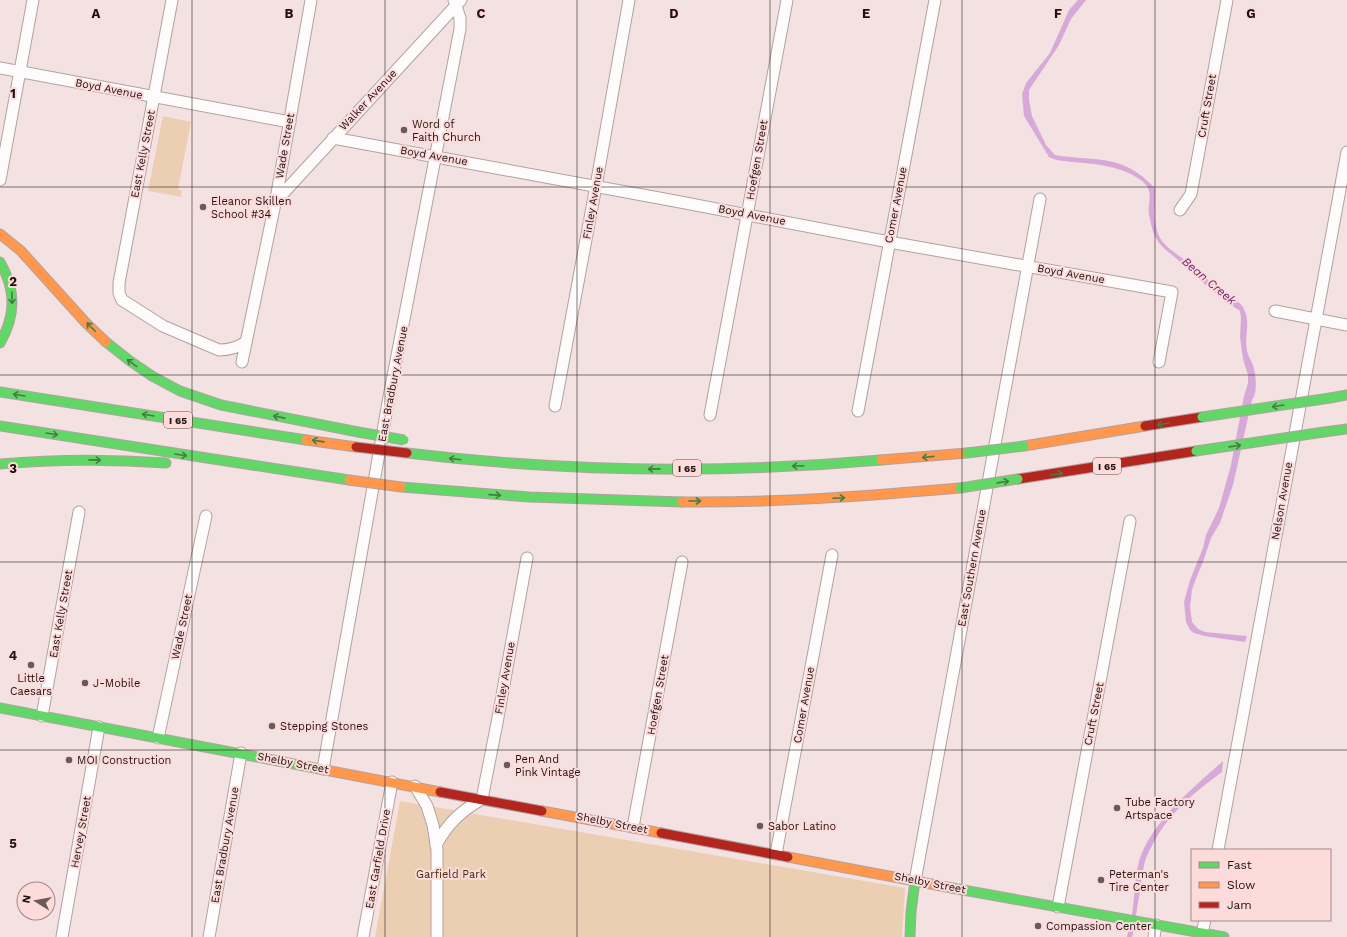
<svg xmlns="http://www.w3.org/2000/svg" width="1347" height="937" viewBox="0 0 1347 937" font-family="'Work Sans',sans-serif">
  <style>
    .green { fill: #eccfb3 }
    .water { fill: #d7a9d9 }
    .lines { fill: none; stroke-linecap: round; stroke-linejoin: round }
    .street-casing { stroke: #b1a2a2; stroke-width: 13 }
    .fast-casing { stroke: #b1a2a2; stroke-width: 11 }
    .slow-casing { stroke: #b1a2a2; stroke-width: 11 }
    .jam-casing { stroke: #b1a2a2; stroke-width: 11 }
    .street { stroke: #fdfbfb; stroke-width: 11 }
    .fast { stroke: #63d668; stroke-width: 9 }
    .slow { stroke: #ff974d; stroke-width: 9 }
    .jam { stroke: #b3261e; stroke-width: 9 }
    .fast-bridge-casing { stroke: #b1a2a2; stroke-width: 11; stroke-linecap: butt }
    .slow-bridge-casing { stroke: #b1a2a2; stroke-width: 11; stroke-linecap: butt }
    .jam-bridge-casing { stroke: #b1a2a2; stroke-width: 11; stroke-linecap: butt }
    .fast-bridge { stroke: #63d668; stroke-width: 9 }
    .slow-bridge { stroke: #ff974d; stroke-width: 9 }
    .jam-bridge { stroke: #b3261e; stroke-width: 9 }
    .oneway { stroke: #447d41 }
    .grid { fill: none; stroke: #1f1111; stroke-width: 1; stroke-opacity: 0.55 }
    .poi-dot { fill: #6a5a5a; stroke: #fcdbda; stroke-width: 1.5 }
    .labels { text-anchor: middle; dominant-baseline: central; stroke-width: 4; stroke-linejoin: round; paint-order: stroke }
    .shield { fill: #fcdbda; stroke: #614e4d; stroke-width: 1 }
    .shield-label { font-size: 10px; font-weight: bold; fill: #1f1111 }
    .street-label { font-size: 11px; fill: #1f1111; stroke: #fcdbda }
    .poi-label { font-size: 11px; fill: #1f1111; stroke: #fcdbda; text-anchor: start }
    .park-label { font-size: 11px; fill: #412b07; stroke: #fcdbda }
    .water-label { font-size: 12px; font-style: italic; fill: #6c2779; stroke: #fcdbda }
    .grid-label { font-size: 13px; text-anchor: middle; font-weight: bold; fill: #1f1111; stroke: #fcdbda; stroke-width: 4; stroke-linejoin: round; paint-order: stroke }
  </style>
  <rect width="100%" height="100%" fill="#f4e2e2"/>
  <g class="green">
    <path d="M163,116L191,122L178,189L182,191L181,197L148,191Z"/>
    <path d="M400,801L905,888L902,937H375Z"/>
  </g>
  <g class="water">
    <path d="M1078,0H1086L1071,19L1059,45L1029,90V100L1032,116L1046,145L1055,155C1099,162 1121,153 1155,188C1156,204 1152,221 1159,236C1165,248 1180,256 1190,264C1203,275 1215,286 1228,296C1233,300 1241,302 1244,309C1251,323 1244,337 1247,351C1248,356 1251,360 1253,365C1256,375 1258,392 1252,400L1233,485L1220,523L1211,538L1203,562L1195,581L1192,590L1190,607L1192,622L1198,629L1205,632L1247,636L1245,642L1204,636L1194,633L1190,630L1186,622L1184,602L1190,580L1203,548L1206,535L1219,508L1231,465L1244,396L1248,383V375L1243,359L1240,337L1241,318L1240,311C1218,297 1199,279 1179,261C1171,253 1162,249 1156,238C1152,232 1151,222 1149,215C1147,203 1155,191 1142,181C1122,166 1097,164 1073,162C1065,161 1056,161 1049,157L1024,116L1022,94L1026,83L1050,53L1069,10Z"/>
    <path d="M1223,761L1222,772C1195,792 1170,812 1154,842C1151,848 1147,854 1145,861C1142,873 1141,885 1139,897C1137,909 1135,921 1133,934L1132,937H1127C1129,927 1132,917 1133,907C1135,892 1135,876 1139,861C1151,822 1194,787 1223,761Z"/>
  </g>
  <g class="lines">
    <defs>
      <g id="street">
        <path d="M172,0L119,283V293L122,300L163,326L219,350C230,350 237,348 246,342"/>
        <path d="M0,68L290,122"/>
        <path d="M333,138L675,201L889,242L1172,292L1159,362"/>
        <path d="M0,180L33,0"/>
        <path d="M276,201L461,0"/>
        <path d="M1180,210L1191,194L1227,0"/>
        <path d="M1275,311L1347,325"/>
        <path d="M242,362L276,199L311,0"/>
        <path d="M555,406L596,186L629,0"/>
        <path d="M858,411L935,0"/>
        <path d="M710,415L787,0"/>
        <path d="M42,716L79,512"/>
        <path d="M158,738L206,516"/>
        <path d="M323,769L389,397L460,29V18L454,0"/>
        <path d="M415,786L427,806L433,825L437,850V937"/>
        <path d="M633,827L682,562"/>
        <path d="M436,845C448,823 461,811 482,799L497,723L527,558"/>
        <path d="M1218,850L1347,152"/>
        <path d="M776,854L832,555"/>
        <path d="M915,881L1040,199"/>
        <path d="M1058,907L1130,521"/>
        <path d="M1202,933L1205,920"/>
        <path d="M62,937L99,727"/>
        <path d="M209,937L241,753"/>
        <path d="M363,937L392,782"/>
        <path d="M1154,937L1156,925"/>
      </g>
      <g id="fast">
        <path d="M0,262C16,290 16,315 0,343"/>
        <path d="M106,342L130,361L152,376L180,391L221,405L358,432"/>
        <path d="M0,392L306,440"/>
        <path d="M1330,398L1347,395"/>
        <path d="M0,426L349,480"/>
        <path d="M1324,432L1347,429"/>
        <path d="M407,453C564,472 723,474 881,460"/>
        <path d="M0,464C55,459 110,459 166,463"/>
        <path d="M401,487L529,497L682,502"/>
        <path d="M0,708L320,769"/>
        <path d="M952,888L1224,937"/>
        <path d="M910,937L911,912L915,881"/>
      </g>
      <g id="slow">
        <path d="M0,234L21,251L86,323L106,342"/>
        <path d="M306,440L356,447"/>
        <path d="M1024,446L1145,426"/>
        <path d="M881,460L967,453"/>
        <path d="M682,502C775,503 868,496 960,488"/>
        <path d="M320,769L440,792"/>
        <path d="M542,811L661,833"/>
        <path d="M788,857L952,888"/>
      </g>
      <g id="jam">
        <path d="M1145,426L1202,417"/>
        <path d="M1018,479L1196,451"/>
        <path d="M440,792L542,811"/>
        <path d="M661,833L788,857"/>
      </g>
    </defs>
    <use href="#street" class="street-casing"/>
    <use href="#fast" class="fast-casing"/>
    <use href="#slow" class="slow-casing"/>
    <use href="#jam" class="jam-casing"/>
    <use href="#street" class="street"/>
    <use href="#fast" class="fast"/>
    <use href="#slow" class="slow"/>
    <use href="#jam" class="jam"/>
    <defs>
      <g id="fast-bridge">
        <path d="M1202,417L1330,398"/>
        <path d="M358,432L404,440"/>
        <path d="M1196,451L1324,432"/>
        <path d="M967,453L1024,446"/>
        <path d="M960,488L1018,479"/>
      </g>
      <path id="slow-bridge" d="M349,480L401,487"/>
      <path id="jam-bridge" d="M356,447L407,453"/>
    </defs>
    <use href="#fast-bridge" class="fast-bridge-casing"/>
    <use href="#slow-bridge" class="slow-bridge-casing"/>
    <use href="#jam-bridge" class="jam-bridge-casing"/>
    <use href="#fast-bridge" class="fast-bridge"/>
    <use href="#slow-bridge" class="slow-bridge"/>
    <use href="#jam-bridge" class="jam-bridge"/>
  </g>
  <defs><path id="oneway-shaft" d="M-6 0H5M1.5-3L5.5 0L1.5 3" fill="none" stroke-width="1.6" stroke-linecap="round" stroke-linejoin="round"/></defs>
  <g class="oneway">
    <use href="#oneway-shaft" transform="translate(12 298) rotate(88)"/>
    <use href="#oneway-shaft" transform="translate(91 327) rotate(-135)"/>
    <use href="#oneway-shaft" transform="translate(132 363) rotate(-144)"/>
    <use href="#oneway-shaft" transform="translate(19 395) rotate(-171)"/>
    <use href="#oneway-shaft" transform="translate(1278 406) rotate(171)"/>
    <use href="#oneway-shaft" transform="translate(148 415) rotate(-171)"/>
    <use href="#oneway-shaft" transform="translate(279 417) rotate(-169)"/>
    <use href="#oneway-shaft" transform="translate(1163 424) rotate(171)"/>
    <use href="#oneway-shaft" transform="translate(52 434) rotate(9)"/>
    <use href="#oneway-shaft" transform="translate(318 441) rotate(-172)"/>
    <use href="#oneway-shaft" transform="translate(1235 446) rotate(-8)"/>
    <use href="#oneway-shaft" transform="translate(181 455) rotate(9)"/>
    <use href="#oneway-shaft" transform="translate(928 457) rotate(174)"/>
    <use href="#oneway-shaft" transform="translate(455 459) rotate(-173)"/>
    <use href="#oneway-shaft" transform="translate(95 460) rotate(1)"/>
    <use href="#oneway-shaft" transform="translate(798 466) rotate(178)"/>
    <use href="#oneway-shaft" transform="translate(654 469) rotate(179)"/>
    <use href="#oneway-shaft" transform="translate(1057 474) rotate(-8)"/>
    <use href="#oneway-shaft" transform="translate(1003 482) rotate(-8)"/>
    <use href="#oneway-shaft" transform="translate(495 495) rotate(4)"/>
    <use href="#oneway-shaft" transform="translate(839 498) rotate(-3)"/>
    <use href="#oneway-shaft" transform="translate(695 501)"/>
  </g>
  <path class="grid" d="M192,0V937M385,0V937M577,0V937M770,0V937M962,0V937M1155,0V937M0,187H1347M0,375H1347M0,562H1347M0,750H1347"/>
  <g class="poi-dot">
    <circle cx="404" cy="130" r="4"/>
    <circle cx="203" cy="207" r="4"/>
    <circle cx="31" cy="665" r="4"/>
    <circle cx="85" cy="683" r="4"/>
    <circle cx="272" cy="726" r="4"/>
    <circle cx="69" cy="760" r="4"/>
    <circle cx="507" cy="765" r="4"/>
    <circle cx="1117" cy="808" r="4"/>
    <circle cx="760" cy="826" r="4"/>
    <circle cx="1101" cy="880" r="4"/>
    <circle cx="1038" cy="926" r="4"/>
  </g>
  <g class="labels">
    <g class="shield">
      <rect x="164" y="412" width="28" height="16" rx="3"/>
      <rect x="1093" y="458" width="28" height="16" rx="3"/>
      <rect x="673" y="460" width="28" height="16" rx="3"/>
    </g>
    <g class="shield-label">
      <text x="178" y="420">I 65</text>
      <text x="1107" y="466">I 65</text>
      <text x="687" y="468">I 65</text>
    </g>
    <g class="street-label">
      <text transform="translate(109 89) rotate(11)">Boyd Avenue</text>
      <text transform="translate(368 100) rotate(-47)">Walker Avenue</text>
      <text transform="translate(1207 106) rotate(-80)">Cruft Street</text>
      <text transform="translate(285 146) rotate(-80)">Wade Street</text>
      <text transform="translate(143 154) rotate(-79)">East Kelly Street</text>
      <text transform="translate(434 156) rotate(10)">Boyd Avenue</text>
      <text transform="translate(757 160) rotate(-80)">Hoefgen Street</text>
      <text transform="translate(593 203) rotate(-80)">Finley Avenue</text>
      <text transform="translate(896 205) rotate(-79)">Comer Avenue</text>
      <text transform="translate(752 215) rotate(11)">Boyd Avenue</text>
      <text transform="translate(1071 274) rotate(10)">Boyd Avenue</text>
      <text transform="translate(393 384) rotate(-79)">East Bradbury Avenue</text>
      <text transform="translate(1282 501) rotate(-80)">Nelson Avenue</text>
      <text transform="translate(972 568) rotate(-80)">East Southern Avenue</text>
      <text transform="translate(61 614) rotate(-80)">East Kelly Street</text>
      <text transform="translate(182 627) rotate(-78)">Wade Street</text>
      <text transform="translate(505 678) rotate(-80)">Finley Avenue</text>
      <text transform="translate(658 695) rotate(-80)">Hoefgen Street</text>
      <text transform="translate(804 705) rotate(-80)">Comer Avenue</text>
      <text transform="translate(1094 714) rotate(-79)">Cruft Street</text>
      <text transform="translate(293 763) rotate(11)">Shelby Street</text>
      <text transform="translate(612 823) rotate(11)">Shelby Street</text>
      <text transform="translate(81 832) rotate(-80)">Hervey Street</text>
      <text transform="translate(225 845) rotate(-80)">East Bradbury Avenue</text>
      <text transform="translate(378 859) rotate(-80)">East Garfield Drive</text>
      <text transform="translate(930 883) rotate(11)">Shelby Street</text>
    </g>
    <g class="poi-label">
      <text x="412" y="124">Word of<tspan x="412" dy="13">Faith Church</tspan></text>
      <text x="211" y="201">Eleanor Skillen<tspan x="211" dy="13">School #34</tspan></text>
      <text x="31" y="678" text-anchor="middle">Little<tspan x="31" dy="13">Caesars</tspan></text>
      <text x="93" y="683">J-Mobile</text>
      <text x="280" y="726">Stepping Stones</text>
      <text x="515" y="759">Pen And<tspan x="515" dy="13">Pink Vintage</tspan></text>
      <text x="77" y="760">MOI Construction</text>
      <text x="1125" y="802">Tube Factory<tspan x="1125" dy="13">Artspace</tspan></text>
      <text x="768" y="826">Sabor Latino</text>
      <text x="1109" y="874">Peterman's<tspan x="1109" dy="13">Tire Center</tspan></text>
      <text x="1046" y="926">Compassion Center</text>
    </g>
    <g class="park-label">
      <text x="451" y="874">Garfield Park</text>
    </g>
    <g class="water-label">
      <text transform="translate(1209 281) rotate(40)">Bean Creek</text>
    </g>
  </g>
  <g class="grid-label">
    <text x="96" y="18">A</text>
    <text x="289" y="18">B</text>
    <text x="481" y="18">C</text>
    <text x="674" y="18">D</text>
    <text x="866" y="18">E</text>
    <text x="1058" y="18">F</text>
    <text x="1251" y="18">G</text>
    <text x="13" y="98">1</text>
    <text x="13" y="286">2</text>
    <text x="13" y="473">3</text>
    <text x="13" y="660">4</text>
    <text x="13" y="848">5</text>
  </g>
  <rect x="1191" y="849" width="140" height="72" fill="#fcdbda" stroke="#a48a8a"/>
  <rect x="1199" y="862" width="20" height="6" fill="#63d668" stroke="#a48a8a"/>
  <text x="1227" y="869" font-size="12" fill="#1f1111">Fast</text>
  <rect x="1199" y="882" width="20" height="6" fill="#ff974d" stroke="#a48a8a"/>
  <text x="1227" y="889" font-size="12" fill="#1f1111">Slow</text>
  <rect x="1199" y="902" width="20" height="6" fill="#b3261e" stroke="#a48a8a"/>
  <text x="1227" y="909" font-size="12" fill="#1f1111">Jam</text>
  <g transform="translate(36 901) rotate(281)"><circle r="19" fill="#fcdbda" stroke="#a48a8a"/>
  <path d="M0-3L7 15L0 10L-7 15Z" fill="#6a5a5a"/>
  <text y="-6" font-size="11" font-weight="bold" text-anchor="middle" fill="#1f1111">N</text>
  </g>
</svg>
